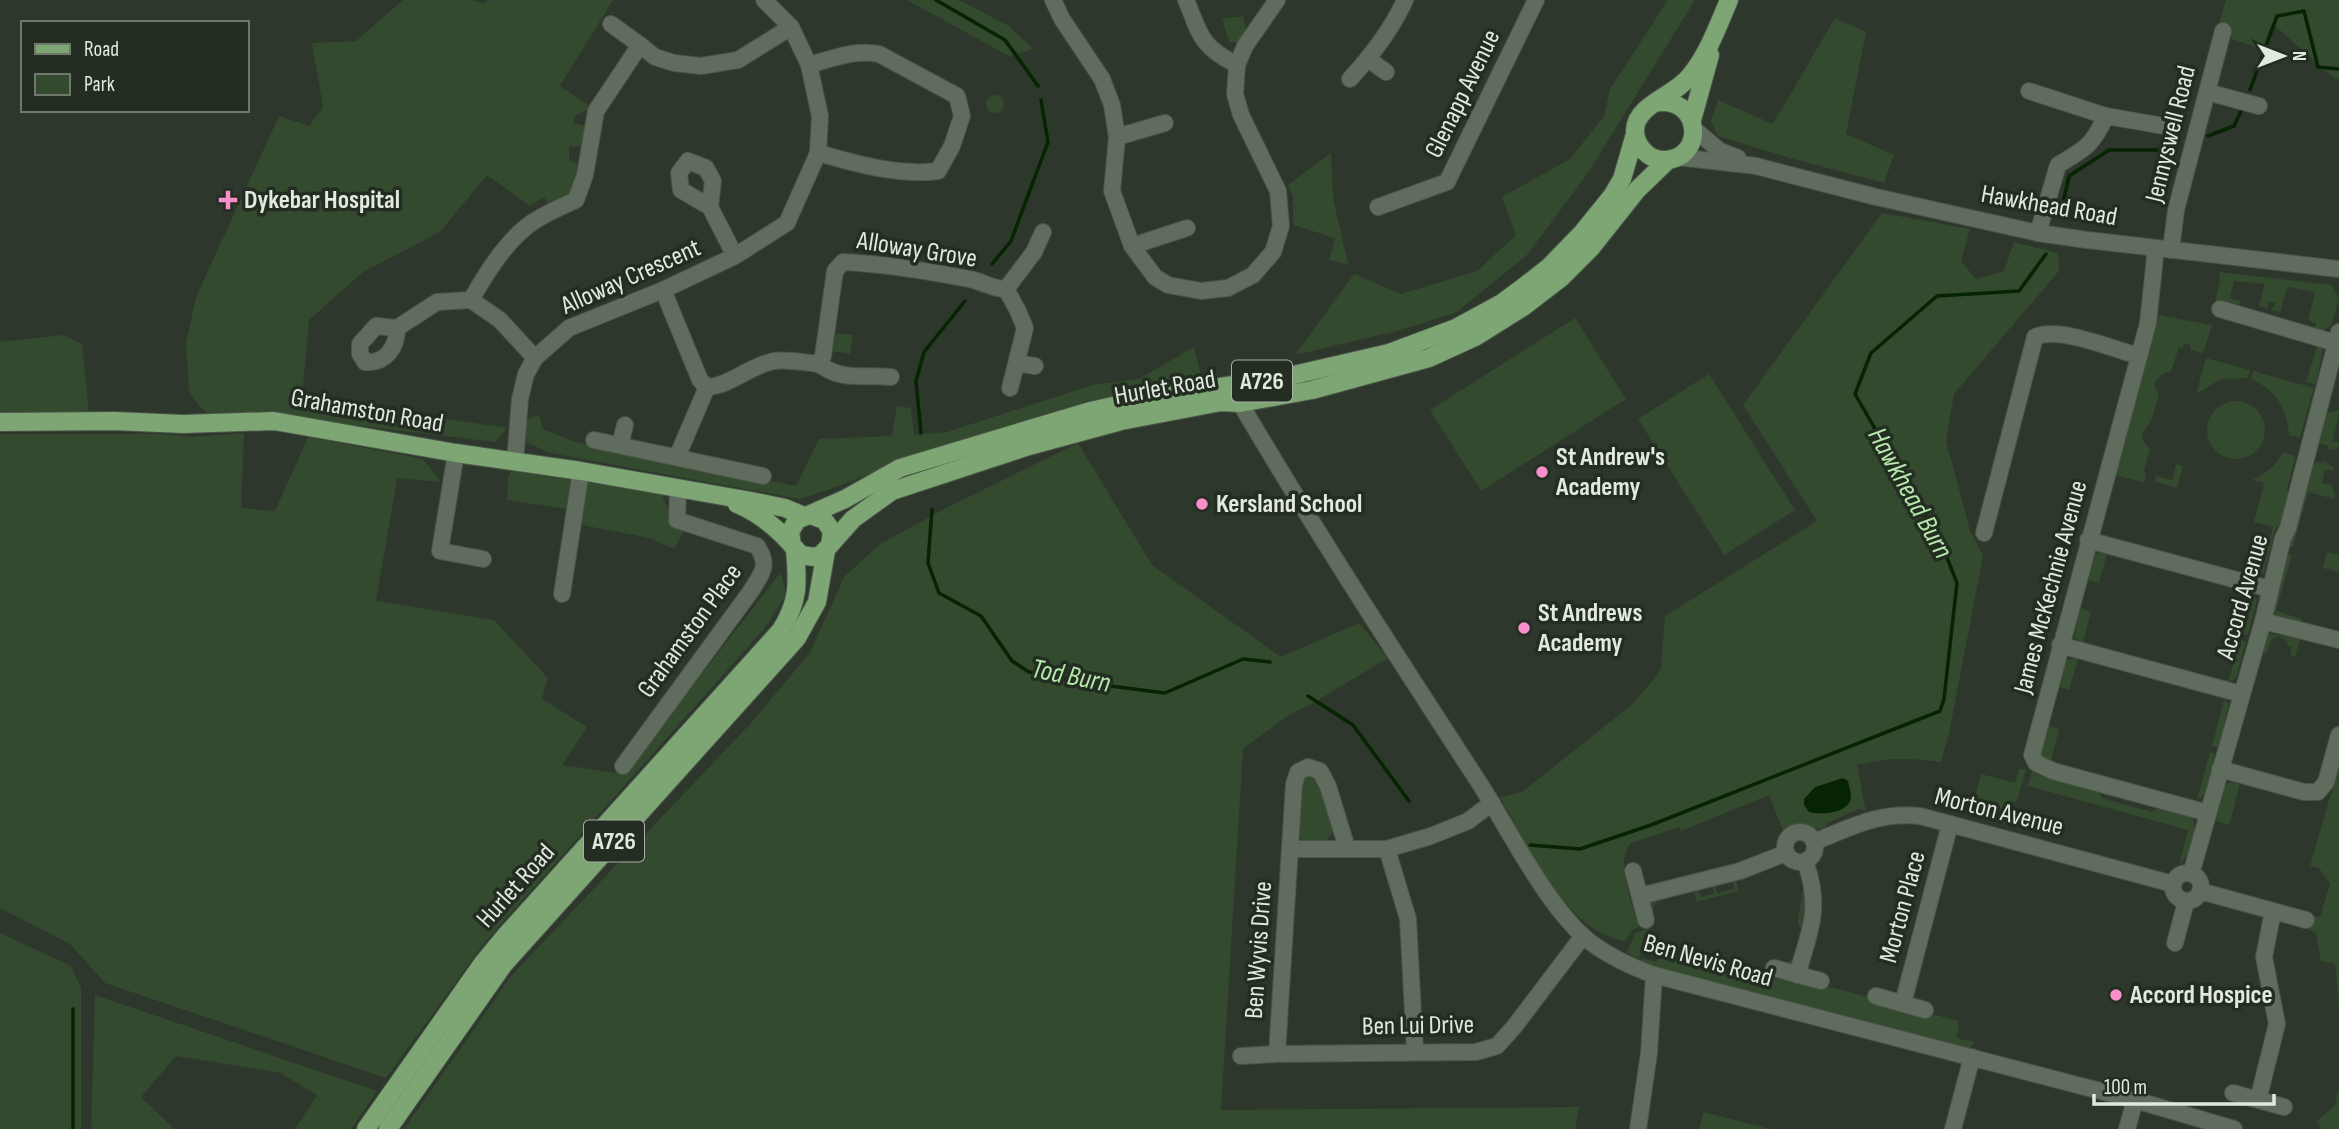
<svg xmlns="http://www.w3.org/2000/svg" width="2339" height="1129" viewBox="0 0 2339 1129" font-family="'Sofia Sans Condensed',sans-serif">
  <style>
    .green { fill: #344a2f }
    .water { fill: #062302 }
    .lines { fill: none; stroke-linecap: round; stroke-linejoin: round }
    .stream { stroke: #062302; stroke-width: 3.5 }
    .minor-casing { stroke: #4a5448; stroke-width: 18 }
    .major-casing { stroke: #4a5448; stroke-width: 20 }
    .minor { stroke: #606c5d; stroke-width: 16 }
    .major { stroke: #7da674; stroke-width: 18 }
    .poi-dot { fill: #f98fca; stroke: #232d21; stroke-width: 2.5 }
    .labels { text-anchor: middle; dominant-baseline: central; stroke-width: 7; stroke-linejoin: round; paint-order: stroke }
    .shield { fill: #232d21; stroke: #a9b1a7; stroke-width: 2 }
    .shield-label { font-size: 24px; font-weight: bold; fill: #e2e9e0 }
    .street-label { font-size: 26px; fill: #e2e9e0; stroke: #232d21 }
    .poi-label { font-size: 26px; font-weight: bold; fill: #e2e9e0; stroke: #232d21; text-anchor: start }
    .water-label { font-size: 28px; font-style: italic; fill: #b5e8aa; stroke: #232d21 }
  </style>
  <rect width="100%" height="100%" fill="#2d372b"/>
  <g class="green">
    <path d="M403,0H471L485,4L488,0H613L560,86L592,108L576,115L573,123L586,126L584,143L580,147L569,146V160L581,166C577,185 570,200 552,209L544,197L530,206L487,175L440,232L363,272L309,320L302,397L507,428L495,442L271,415H209L200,407L189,392L186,343L196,297L279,116L309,126L323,107L312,43L356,41Z"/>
    <path d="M907,0H959L1009,26L1033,49L1009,56Z"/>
    <path d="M1668,0H1695L1588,173L1527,255L1457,312L1397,331L1295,355L1354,274L1401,294L1477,271L1516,235L1502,197L1570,159L1604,116L1610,89Z"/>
    <path d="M2226,0H2339V79L2334,78L2272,23L2262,49L2232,39L2218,28Z"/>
    <path d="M1243,16L1246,32L1239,43L1229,42L1222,19Z"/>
    <path d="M1835,18L1866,32L1846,134L1894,155L1884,183L1790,158L1718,136L1711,121L1718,100L1773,124Z"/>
    <circle cx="995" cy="104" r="9"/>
    <path d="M1331,153L1333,198L1348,264L1329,260L1335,238L1293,225V196L1288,185Z"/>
    <path d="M1882,213L1970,229L1961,261L1976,279L2004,271L2014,242L2058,253L2059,271L1954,394L1946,441L1970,530L1983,556L1949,733L1941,762C1911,758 1886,757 1857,765L1866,811L1859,809L1829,822L1825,828C1808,832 1801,818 1783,831L1769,795L1681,831L1679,827L1631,843C1616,859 1629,898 1636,917L1642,920L1643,925L1632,930L1624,942C1615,938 1603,935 1594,929C1552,900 1524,840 1500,797L1522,792L1633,704L1652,681L1661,668L1665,616L1817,521L1743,405Z"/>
    <path d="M2219,272L2331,285L2339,298L2331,326L2324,330L2315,328L2316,323L2308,320L2315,292L2287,287L2280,312L2271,310L2276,303L2268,301V309L2259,306L2265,284L2234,281L2230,298L2241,301L2238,307L2220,306L2213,312L2220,280Z"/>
    <path d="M2159,315L2212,325L2203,353L2190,350L2191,345L2184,343L2183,348L2179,347L2171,371L2164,373L2156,380L2155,388L2159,394C2156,402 2155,410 2152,418C2148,431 2133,434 2150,448L2144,472L2146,474L2144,483L2116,475Z"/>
    <path d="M1575,318L1626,399L1481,491L1430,410Z"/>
    <path d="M836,333L853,335L850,354L833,351Z"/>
    <path d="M64,335L82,344L89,412H0V342Z"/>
    <path d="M2317,346L2323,349L2316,384L2306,382Z"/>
    <path d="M1194,347L1202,380L1087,401L939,447L825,491L800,499L550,453L526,442V420L539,415L543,429L575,442L796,486L819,439L892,436L897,406L911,408L914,435L947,432L1092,385L1139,379Z"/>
    <path d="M2206,358L2250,370L2248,378L2221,379L2196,394Z"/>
    <path d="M2253,371L2314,388L2300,437L2289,435C2287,408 2276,390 2251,379Z"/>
    <path d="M1709,374L1795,510L1724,555L1638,419Z"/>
    <circle cx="2236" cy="430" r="29"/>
    <path d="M2339,410L2333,441L2339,443V447L2335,450L2327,449L2328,446L2319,443L2326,413Z"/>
    <path d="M244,433L241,508L275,511L308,437L423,459L441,482L397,478L376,601L494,620L548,678L542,699L587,727L562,765L624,774L781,572L786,595L764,629L485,942L386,1078L105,983L70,944L0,908V434H163L191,437Z"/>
    <path d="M1078,443L1152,565L1281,657L1359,623L1388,658L1313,703L1289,715L1243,749L1221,1110L1579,1107L1575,1129H404L512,975L750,724L810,653L844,577L880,544L946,508Z"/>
    <path d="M2283,452L2293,455L2295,458L2287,489L2290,495L2281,525L2276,527L2264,573L2259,576H2254L2256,568L2262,569L2273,527L2254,522L2264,483L2252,480C2267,473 2275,466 2283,452Z"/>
    <path d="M2324,460L2334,468V471L2325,469L2322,483L2332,485L2335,495L2334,499L2308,492L2293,547L2290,546L2311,465L2317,462L2323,463Z"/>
    <path d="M2176,464L2183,466L2177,488L2154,481L2156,476L2172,480Z"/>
    <path d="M511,471L662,494L670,516L687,525L674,549L649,538L566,522L567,509L507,500L508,477Z"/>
    <path d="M2100,552L2107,554L2099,583L2088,580L2095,556Z"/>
    <path d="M2327,552L2339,555V572L2323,568Z"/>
    <path d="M2288,554L2292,555L2276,611L2302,619L2301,622L2277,615L2272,610Z"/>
    <path d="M2252,593L2257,600L2248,635L2241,634Z"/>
    <path d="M2080,608L2091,612L2083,643L2074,637Z"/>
    <path d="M2267,633L2300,639L2295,657L2290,655L2292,647L2288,646L2287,641L2279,636L2272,639L2266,654L2261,653Z"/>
    <path d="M2240,640L2246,642L2236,678L2228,682Z"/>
    <path d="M2073,657L2078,659L2069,690L2059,687L2066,661Z"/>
    <path d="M2224,699L2229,704L2218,748L2212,746Z"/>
    <path d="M2048,726L2059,729L2051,761L2044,759L2041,754Z"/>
    <path d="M2210,752L2215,754L2205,794L2197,800Z"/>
    <path d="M2019,769H2026L2017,801L2008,805L2007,808L2013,816L2012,821L2005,824L1973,815L1975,807L1973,805L1981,774L2015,783Z"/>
    <path d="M2338,769H2339V1012L2335,964L2321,961L2316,932L2309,930L2313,916L2320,917L2330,884L2319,868L2310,866Z"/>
    <path d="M2032,771L2038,775L2098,791L2102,798L2152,812L2158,807L2192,817C2200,829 2189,857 2179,865L2188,830L2028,786Z"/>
    <path d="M1303,775L1317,776L1335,829C1328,846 1302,852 1297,831C1295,818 1298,786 1303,775Z"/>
    <path d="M2230,782L2240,784L2230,823L2227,824L2216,821L2225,786Z"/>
    <path d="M1740,876L1742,879L1736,881L1739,891L1697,902L1694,891L1658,901L1653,907L1654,913L1651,914L1650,903L1653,900L1698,887L1701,897L1714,894L1712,885L1715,884L1717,893L1734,889L1732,879Z"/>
    <path d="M1804,889H1809L1806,894L1802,923L1805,927L1792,966L1785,964L1792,960L1801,929L1798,923L1802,892Z"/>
    <path d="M1648,929L1668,944L1701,953L1704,958L1725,964L1729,962L1769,972V975L1821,988L1826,986L1958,1021L1959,1026L1956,1038L1974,1042L1970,1049L1657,970L1640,961L1641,958L1657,962L1660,952L1643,947L1639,959L1626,953L1636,933Z"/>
    <path d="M0,933L71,966L81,988V1129H0Z"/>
    <path d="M95,995L377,1091L351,1129H295L317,1095L280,1073L176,1056L141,1097L174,1129H91Z"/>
    <path d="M2339,1086V1129H2321L2317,1121L2335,1105Z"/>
    <path d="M1704,1112L1770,1129H1699Z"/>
  </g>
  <path class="water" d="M1843,778L1848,781C1849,786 1851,793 1851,798C1848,814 1821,815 1809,812L1804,805V799L1815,787Z"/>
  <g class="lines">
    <g class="stream">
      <path d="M936,0L1005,40L1038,86"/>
      <path d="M2250,90L2277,16L2304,11L2318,67L2339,69"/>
      <path d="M2208,136L2234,126L2241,111"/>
      <path d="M2060,217L2069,176L2109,150H2171"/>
      <path d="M992,264L1011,241L1048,142L1041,100"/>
      <path d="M921,433L916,381L924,352L965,301"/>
      <path d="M932,509L928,563L939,593L981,616L1012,661L1029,672L1087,683L1165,693L1243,659L1270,662"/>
      <path d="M1308,696L1353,725L1409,801"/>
      <path d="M1530,845L1580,849L1651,825L1940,711L1944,699L1957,583L1942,545L1855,394L1871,353L1937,296L2019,291L2046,254"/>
      <path d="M73,1009V1129"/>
    </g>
    <defs>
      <g id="minor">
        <path d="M1053,0L1062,19L1102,79L1112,105L1117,137L1112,191L1132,246L1155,277L1168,285L1201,291L1228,288L1253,275L1273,252L1281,226L1278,191L1241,115L1235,94L1237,65L1245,46L1277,0"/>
        <path d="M1186,0C1201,36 1200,46 1237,65"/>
        <path d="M611,24L640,45"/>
        <path d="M1368,59L1386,72"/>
        <path d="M809,65C832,59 855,49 879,54L957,96L962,116L952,146L938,171C897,176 858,164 818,153"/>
        <path d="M1350,79C1371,56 1392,29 1405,0"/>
        <path d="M2029,91L2106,116"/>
        <path d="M2207,92L2259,106"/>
        <path d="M1694,129L1720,151L1738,158"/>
        <path d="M1117,137L1165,123"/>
        <path d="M1677,157L1756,166L1876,197L2038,233L2087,240L2339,269"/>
        <path d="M710,207L713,181L706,168L688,161L679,173L681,190L710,207L735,256"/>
        <path d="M1378,207L1447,182L1536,0"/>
        <path d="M2038,233L2058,165C2086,148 2092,146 2106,116L2170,127"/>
        <path d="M1132,246L1187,228"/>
        <path d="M2156,248L2148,323L2032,755L2036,763L2053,771L2208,813"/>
        <path d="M2171,250L2176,210L2223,31"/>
        <path d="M1006,289L1018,311L1025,328L1010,388"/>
        <path d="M663,290L700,380L707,387C730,386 751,365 774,361C788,359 805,363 819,364L823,356L835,271L843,262C885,264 928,271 969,279C982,281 992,289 1006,289L1034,252L1043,232"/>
        <path d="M471,300C486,273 509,236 536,220C549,212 563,206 576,200L585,175L596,111L640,45L655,57L674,63L701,66L738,60L791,27"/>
        <path d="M2220,309L2336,343"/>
        <path d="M397,328C397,347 386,364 365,362L360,354V344L376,326L397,328L437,302L471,300L500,320L535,358"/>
        <path d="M1017,363L1035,366"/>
        <path d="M819,364C843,382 863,374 891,377"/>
        <path d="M1240,403C1316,532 1398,658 1480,784C1509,830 1545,902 1584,937C1604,954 1629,966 1654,975L2135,1100L2234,1129"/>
        <path d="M594,440L763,476"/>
        <path d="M620,445L625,425"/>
        <path d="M456,453L440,551L483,559"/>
        <path d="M677,457L707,387"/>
        <path d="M515,462L520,399L526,374L535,358L569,328L663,290L735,256L787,223L818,153L820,116L809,65L791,27L764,0"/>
        <path d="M1984,533L2035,337C2060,326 2112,349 2139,356"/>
        <path d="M2088,540L2270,589"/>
        <path d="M562,594L581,471"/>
        <path d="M2263,621L2339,640"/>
        <path d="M2060,645L2241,694"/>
        <path d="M623,766L751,591C762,573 770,566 757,546L677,520L678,489"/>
        <path d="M2220,769L2304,792H2318L2326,782L2339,735"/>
        <circle cx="1800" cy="847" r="15"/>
        <path d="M1814,842C1852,827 1878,812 1920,816L2173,884"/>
        <path d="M1290,849H1387L1431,836L1468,821L1492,803"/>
        <path d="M1387,849L1408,919L1415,1051"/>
        <path d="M1633,871L1646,920"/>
        <circle cx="2187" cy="887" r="14"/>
        <path d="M2191,874L2263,621L2283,538L2288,528L2339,332"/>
        <path d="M2200,891L2306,920"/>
        <path d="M1640,896L1740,871L1786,853"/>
        <path d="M2175,943L2186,902"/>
        <path d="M1774,968L1821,981"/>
        <path d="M1797,975C1810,931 1822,907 1805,861"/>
        <path d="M1876,996L1925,1010"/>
        <path d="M1903,1003L1950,824"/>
        <path d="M1277,1054L1294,784L1298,772L1308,767L1320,771L1328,786L1347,848"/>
        <path d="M1241,1056L1277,1054L1476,1052L1497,1046L1514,1027L1583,936"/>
        <path d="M2233,1093L2284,1107"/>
        <path d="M2258,1100L2277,1024L2264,957L2273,911"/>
        <path d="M1638,1129L1649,1053L1654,975"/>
        <path d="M1953,1129L1972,1057"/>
        <path d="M2127,1129L2135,1100"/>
      </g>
      <g id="major">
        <path d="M1654,103C1701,94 1707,158 1665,160C1658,160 1651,158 1646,153C1639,147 1635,139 1635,130C1636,104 1675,96 1690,76C1708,54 1718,26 1729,0"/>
        <path d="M1692,120L1710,55"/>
        <path d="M0,422L114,421L183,424L274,421L456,453L581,471L751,501L785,508L804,516"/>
        <path d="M737,504C759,513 776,527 792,545"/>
        <path d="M811,515L824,520L832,531L830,545L821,555L814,557L801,555L792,545L790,532L797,520L845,499L900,468L1090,411L1154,397L1285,377L1389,353L1456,328L1502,303L1526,285L1549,267L1582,233L1612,196L1622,179L1635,134"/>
        <path d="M830,545L853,519L892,491L1029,446L1121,421L1221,402L1240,403L1312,390L1429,358L1475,337L1523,307L1562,277L1591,248L1637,190L1668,160"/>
        <path d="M366,1129L483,963L507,934L781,630C799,601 798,583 795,550"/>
        <path d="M388,1129L504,964L797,638L817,602L826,551"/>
      </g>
    </defs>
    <use href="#minor" class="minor-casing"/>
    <use href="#major" class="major-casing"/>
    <use href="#minor" class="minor"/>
    <use href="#major" class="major"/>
  </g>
  <g class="poi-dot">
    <path d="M224.5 189.5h7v7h7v7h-7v7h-7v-7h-7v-7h7z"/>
    <circle cx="1542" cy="472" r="7"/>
    <circle cx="1202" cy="504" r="7"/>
    <circle cx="1524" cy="628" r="7"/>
    <circle cx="2116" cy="995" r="7"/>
  </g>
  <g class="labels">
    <g class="shield">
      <rect x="1232" y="360.5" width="60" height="41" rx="5"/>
      <rect x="584" y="820.5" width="60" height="41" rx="5"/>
    </g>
    <g class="shield-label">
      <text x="1262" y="381">A726</text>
      <text x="614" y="841">A726</text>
    </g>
    <g class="street-label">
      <text transform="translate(1463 94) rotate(-64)">Glenapp Avenue</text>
      <text transform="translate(2171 134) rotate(-76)">Jennyswell Road</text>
      <text transform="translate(2049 206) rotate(10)">Hawkhead Road</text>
      <text transform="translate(917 250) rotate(9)">Alloway Grove</text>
      <text transform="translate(631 277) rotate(-24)">Alloway Crescent</text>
      <text transform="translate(1165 388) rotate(-10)">Hurlet Road</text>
      <text transform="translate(367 411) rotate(10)">Grahamston Road</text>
      <text transform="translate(2051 587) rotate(-75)">James McKechnie Avenue</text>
      <text transform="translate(2243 597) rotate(-74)">Accord Avenue</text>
      <text transform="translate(690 631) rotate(-54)">Grahamston Place</text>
      <text transform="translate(1999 812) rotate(14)">Morton Avenue</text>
      <text transform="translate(516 886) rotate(-48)">Hurlet Road</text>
      <text transform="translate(1903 907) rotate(-75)">Morton Place</text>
      <text transform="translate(1259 950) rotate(-86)">Ben Wyvis Drive</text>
      <text transform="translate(1708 961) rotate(16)">Ben Nevis Road</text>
      <text transform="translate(1418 1026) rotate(-1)">Ben Lui Drive</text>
    </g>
    <g class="poi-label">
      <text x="244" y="200">Dykebar Hospital</text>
      <text x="1556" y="457">St Andrew's<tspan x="1556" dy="30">Academy</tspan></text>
      <text x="1216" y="504">Kersland School</text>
      <text x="1538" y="613">St Andrews<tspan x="1538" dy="30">Academy</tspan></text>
      <text x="2130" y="995">Accord Hospice</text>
    </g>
    <g class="water-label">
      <text transform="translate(1910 493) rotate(61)">Hawkhead Burn</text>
      <text transform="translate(1071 676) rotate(11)">Tod Burn</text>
    </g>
  </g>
  <rect x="21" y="21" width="228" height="91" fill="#232d21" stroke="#6f786d" stroke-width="2"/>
  <rect x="35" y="44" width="35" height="10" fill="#7da674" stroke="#6f786d" stroke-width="2"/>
  <text x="84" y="56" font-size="21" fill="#e2e9e0">Road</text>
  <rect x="35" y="74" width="35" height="21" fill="#344a2f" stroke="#6f786d" stroke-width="2"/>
  <text x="84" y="91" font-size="21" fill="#e2e9e0">Park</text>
  <g transform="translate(2283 56) rotate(90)" stroke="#232d21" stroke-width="5" paint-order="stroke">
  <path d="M0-5L12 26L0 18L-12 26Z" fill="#e2e9e0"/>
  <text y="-10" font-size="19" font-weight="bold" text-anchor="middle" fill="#e2e9e0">N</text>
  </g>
  <path d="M2094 1094v10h180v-10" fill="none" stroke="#e2e9e0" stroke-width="3.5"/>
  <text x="2104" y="1094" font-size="21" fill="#e2e9e0" stroke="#232d21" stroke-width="5" paint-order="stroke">100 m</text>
</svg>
